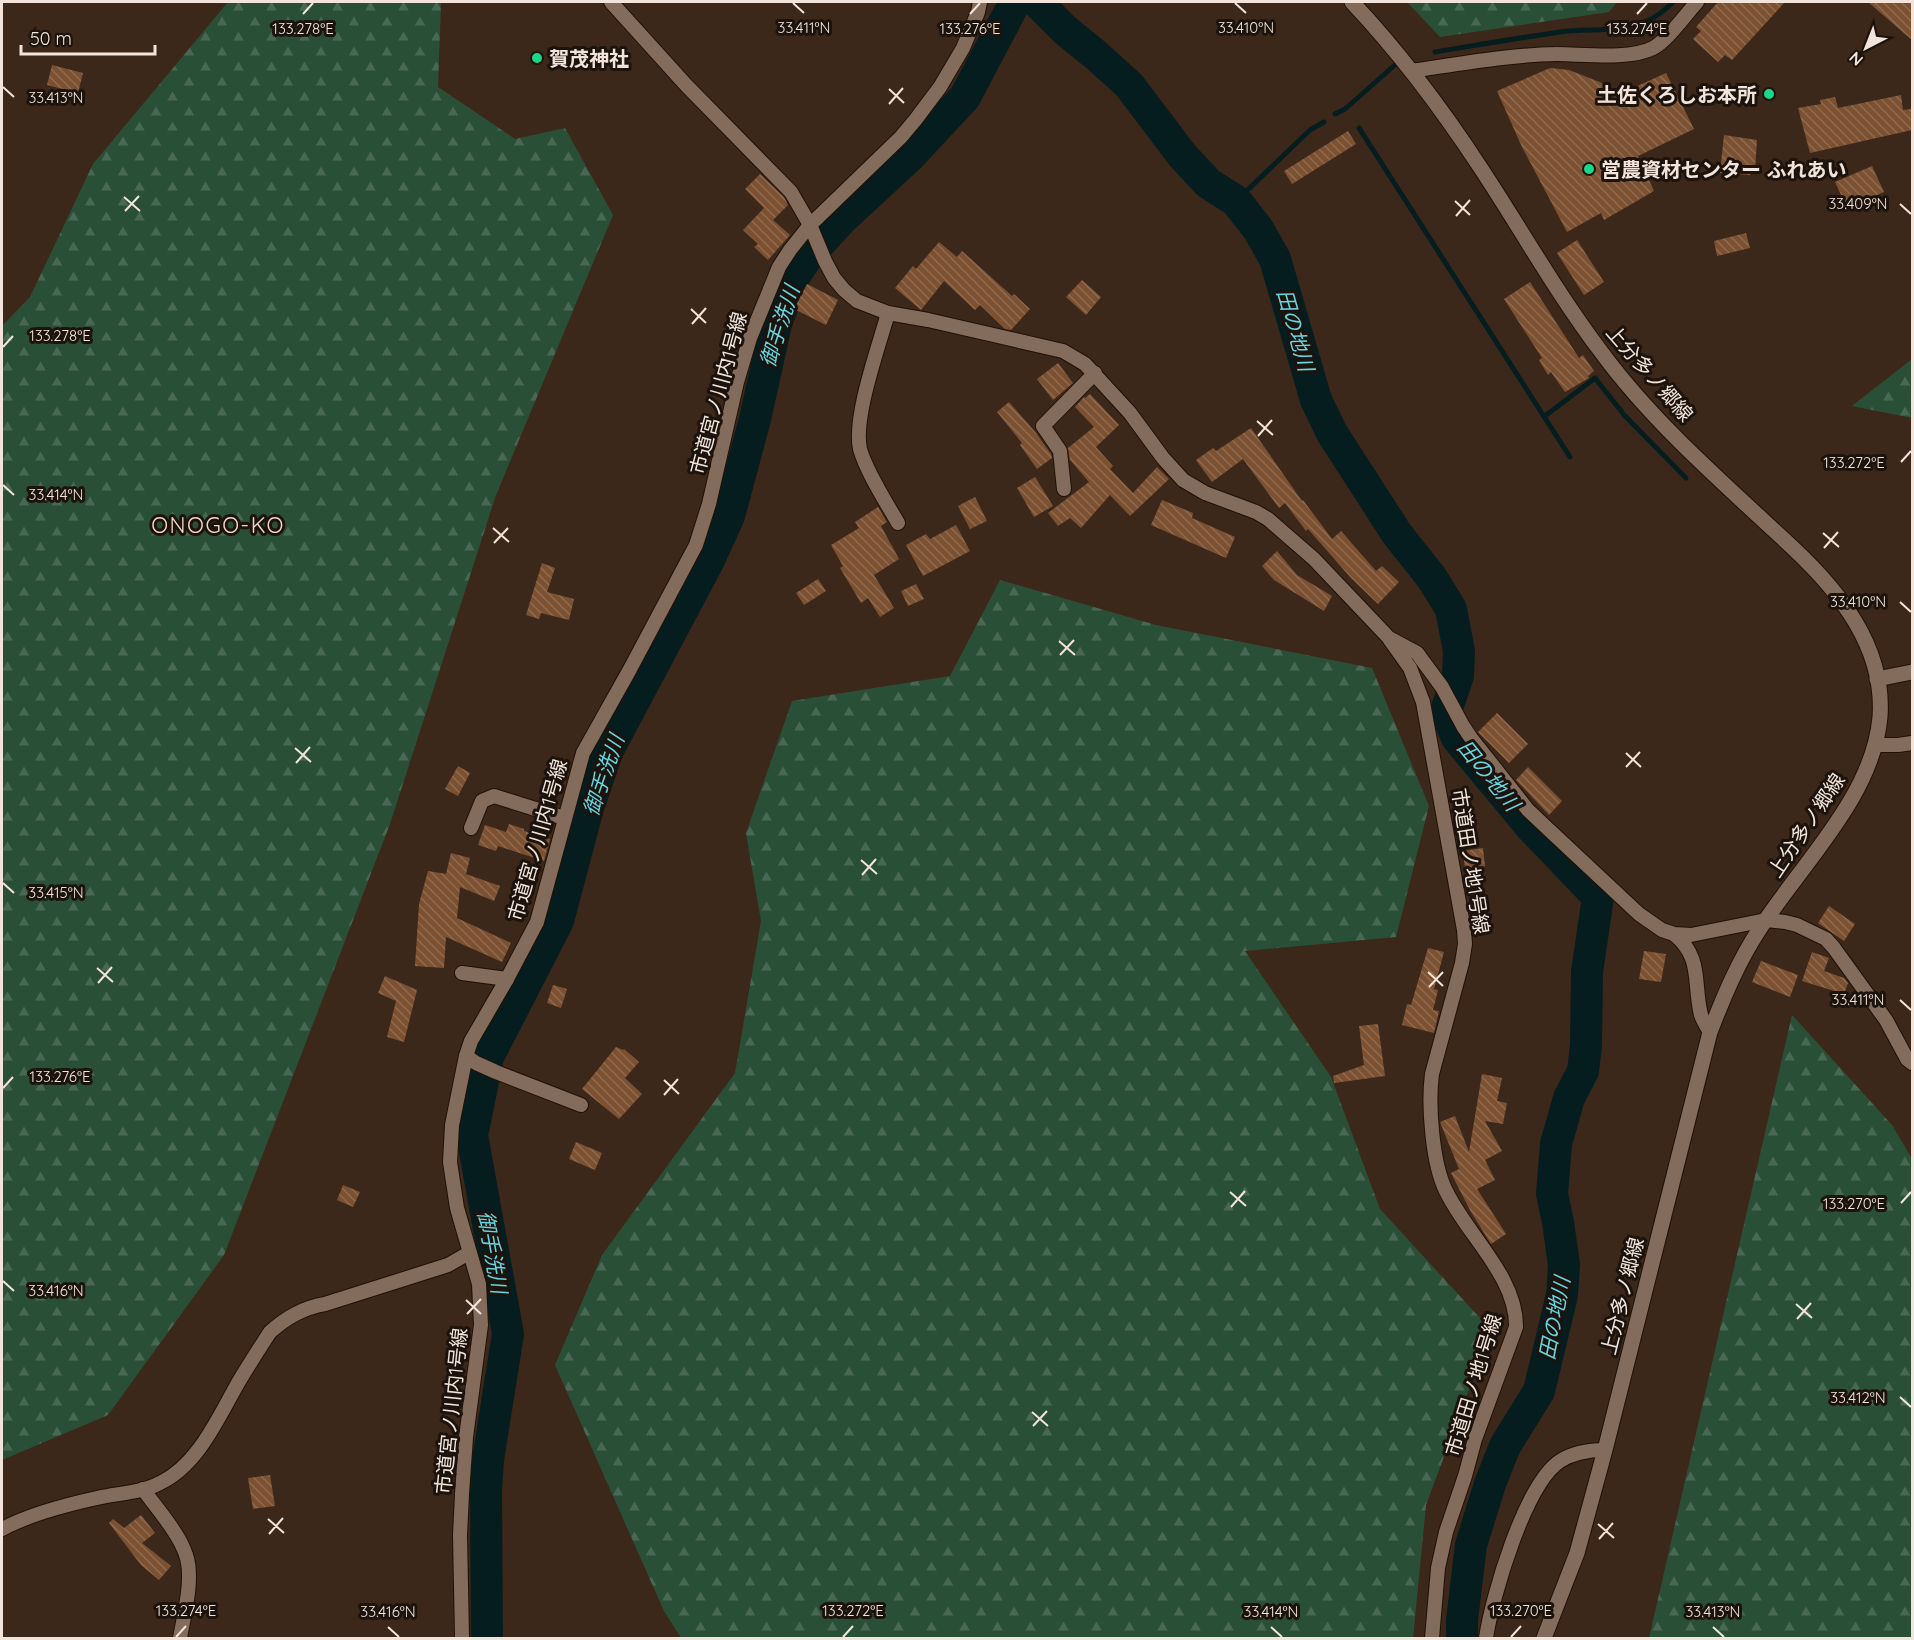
<svg xmlns="http://www.w3.org/2000/svg" width="1914" height="1640" viewBox="0 0 1914 1640" font-family="Quicksand,'Noto Sans JP',sans-serif">
  <style>
    .forest { fill: url(#forest-firs) }
    .lines { fill: none; stroke-linecap: round; stroke-linejoin: round }
    .stream { stroke: #061d20; stroke-width: 5 }
    .river { stroke: #061d20; stroke-width: 32 }
    .building { fill: url(#building-back-hatch) }
    .minor-casing { stroke: #221004; stroke-width: 16 }
    .tertiary-casing { stroke: #221004; stroke-width: 17 }
    .secondary-casing { stroke: #221004; stroke-width: 17 }
    .minor { stroke: #836c5c; stroke-width: 14 }
    .tertiary { stroke: #836c5c; stroke-width: 15 }
    .secondary { stroke: #836c5c; stroke-width: 15 }
    .ticks { fill: none; stroke: #f2e4db; stroke-width: 2 }
    .poi-dot { fill: #18d989; stroke: #1c130d; stroke-width: 2 }
    .labels { text-anchor: middle; dominant-baseline: central; stroke-width: 6; stroke-linejoin: round; paint-order: stroke }
    .poi-label { font-size: 20px; font-weight: bold; fill: #f2e4db; stroke: #1c130d; text-anchor: start }
    .street-label { font-size: 20px; fill: #f2e4db; stroke: #1c130d }
    .water-label { font-size: 21px; font-style: italic; fill: #65d5e1; stroke: #1c130d }
    .quarter-label { font-size: 22px; letter-spacing: 1.5px; fill: #f2d7c6; stroke: #1c130d }
    .ticks-label { font-size: 15px; text-anchor: middle; fill: #f2e4db; stroke: #1c130d; stroke-width: 6; stroke-linejoin: round; paint-order: stroke }
  </style>
  <defs>
    <pattern id="forest-firs" width="22" height="20" patternUnits="userSpaceOnUse" patternTransform="scale(1.5)"><rect width="22" height="20" fill="#2a4f37"/><path d="M5 1l3.5 6h-7zM16 11l3.5 6h-7z" fill="#496853"/></pattern>
    <pattern id="building-back-hatch" width="6" height="6" patternUnits="userSpaceOnUse" patternTransform="scale(1.5)"><rect width="6" height="6" fill="#7c5132"/><path d="M-1 5l2 2M0 0l6 6M5-1l2 2" fill="none" stroke="#8f6a4f"/></pattern>
  </defs>
  <rect width="100%" height="100%" fill="#3c281a"/>
  <g class="forest">
    <path d="M228,2H441L438,87L515,139L565,128L613,215L496,495L390,824L224,1255L108,1415L2,1460V326L30,297L93,164Z"/>
    <path d="M1407,2H1617L1609,12L1440,37Z"/>
    <path d="M1912,359V418L1852,406Z"/>
    <path d="M1000,580L1156,625L1372,668L1429,806L1396,937L1245,951L1331,1077L1380,1209L1491,1330L1426,1505L1413,1638H681L664,1611L555,1365L602,1255L735,1073L761,921L746,833L792,701L950,676Z"/>
    <path d="M1792,1015L1892,1125L1912,1159V1638H1649Z"/>
  </g>
  <g class="lines">
    <g class="stream">
      <path d="M1435,52C1477,45 1518,38 1560,32C1588,28 1620,33 1647,21C1657,17 1666,9 1673,2"/>
      <path d="M1335,114L1345,109L1396,64"/>
      <path d="M1359,128L1570,457"/>
      <path d="M1236,201L1310,130L1324,122"/>
      <path d="M1545,416L1595,378L1625,416L1686,478"/>
    </g>
    <g class="river">
      <path d="M1037,2L1065,30L1097,56L1129,85L1182,155L1208,183L1236,201L1258,229L1275,259L1316,400L1332,433L1397,534L1432,578L1451,609L1459,651L1458,676L1446,711L1457,738L1531,827L1598,897L1587,972L1586,1046L1583,1071L1569,1098L1556,1144L1552,1194L1558,1222L1564,1265L1562,1295L1539,1391L1505,1446L1490,1484L1471,1545L1462,1620V1638"/>
      <path d="M487,1638L486,1491L488,1460L508,1334L472,1135L488,1057L558,921L588,808L607,752L708,562L729,516L755,419L776,324L792,280L807,257L842,219L909,157L965,97L1015,2"/>
    </g>
  </g>
  <g class="building">
    <path d="M1718,2H1785L1732,60L1725,55L1718,62L1693,39L1701,31L1696,27Z"/>
    <path d="M1868,2H1912V40Z"/>
    <path d="M52,65L83,73L78,93L47,85Z"/>
    <path d="M1550,68L1569,70L1602,83L1609,99L1666,73L1694,129L1638,156L1654,191L1604,220L1601,213L1567,232L1522,147L1497,91Z"/>
    <path d="M1901,95L1903,110L1912,109V130L1810,153L1798,108L1821,104L1820,100L1835,97L1838,108Z"/>
    <path d="M1348,131L1356,144L1292,184L1284,171Z"/>
    <path d="M1724,135L1757,140L1755,170L1751,169L1750,175L1720,173Z"/>
    <path d="M1872,166L1884,192L1847,208L1835,182Z"/>
    <path d="M760,174L784,197L788,205L773,220L790,235L768,260L754,247L758,244L743,230L764,208L745,189Z"/>
    <path d="M1746,233L1750,248L1717,256L1714,241Z"/>
    <path d="M1577,240L1604,282L1584,295L1557,253Z"/>
    <path d="M939,242L957,257L962,251L1012,296L1014,294L1030,309L1011,330L1005,329L980,305L975,310L944,281L921,310L895,288L913,266L916,269Z"/>
    <path d="M1082,280L1101,297L1086,315L1066,297Z"/>
    <path d="M1530,282L1579,358L1583,355L1594,371L1588,376L1589,378L1565,392L1551,372L1548,375L1539,360L1542,358L1504,299Z"/>
    <path d="M807,284L838,300L826,325L794,309Z"/>
    <path d="M1058,363L1073,383L1053,400L1037,379Z"/>
    <path d="M1090,394L1119,425L1096,447L1113,466L1110,469L1133,493L1157,467L1169,479L1130,516L1110,495L1081,528L1070,518L1058,526L1048,513L1089,482L1070,460L1068,448L1094,427L1075,407L1084,397L1085,398Z"/>
    <path d="M1009,402L1036,433L1051,454L1052,458L1037,469L1020,445L1022,443L997,412Z"/>
    <path d="M1251,428L1302,501L1303,500L1332,539L1341,531L1376,571L1382,566L1399,582L1378,604L1351,578L1308,529L1306,531L1285,503L1279,508L1243,459L1212,482L1196,460L1213,448L1216,451Z"/>
    <path d="M1035,477L1053,506L1034,517L1017,488Z"/>
    <path d="M975,497L987,521L970,529L958,506Z"/>
    <path d="M1162,500L1193,513L1192,518L1235,537L1226,558L1151,525Z"/>
    <path d="M878,507L887,522L881,526L899,559L874,575L894,608L880,617L868,598L861,603L840,568L843,566L831,545L859,528L855,522Z"/>
    <path d="M956,525L970,551L923,576L906,545L926,534L930,539Z"/>
    <path d="M1277,551L1297,575L1332,596L1324,611L1274,580L1262,566Z"/>
    <path d="M542,563L555,568L547,592L574,599L569,620L541,613L539,619L526,615Z"/>
    <path d="M818,579L826,591L804,605L796,593Z"/>
    <path d="M916,584L924,599L908,606L901,591Z"/>
    <path d="M1497,713L1528,744L1509,763L1478,732Z"/>
    <path d="M458,766L470,773L458,796L445,789Z"/>
    <path d="M1528,767L1562,801L1549,815L1516,780Z"/>
    <path d="M509,824L524,829V831L550,839L544,861L498,846L496,851L478,845L485,825L506,832Z"/>
    <path d="M1483,848L1485,866L1465,868L1463,851Z"/>
    <path d="M451,853L470,858L466,874L500,886L494,901L460,887L457,918L511,943L502,962L446,937L444,968L415,966L419,904L428,871L446,874Z"/>
    <path d="M1829,906L1855,924L1844,941L1818,923Z"/>
    <path d="M1428,948L1444,952L1434,989L1438,990L1433,1010L1439,1011L1434,1033L1402,1025L1407,1004L1411,1005Z"/>
    <path d="M1644,951L1666,954L1661,982L1639,979Z"/>
    <path d="M1812,952L1829,958L1824,971L1844,978L1848,983L1844,994L1802,981Z"/>
    <path d="M1761,961L1798,975L1790,997L1752,982Z"/>
    <path d="M385,976L417,990L404,1042L387,1037L396,1001L378,993Z"/>
    <path d="M553,985L567,989L561,1008L547,1003Z"/>
    <path d="M1378,1024L1385,1076L1334,1083L1333,1076L1364,1065L1359,1026Z"/>
    <path d="M616,1047L623,1050L624,1049L639,1062L625,1078L642,1094L619,1119L582,1089Z"/>
    <path d="M1482,1074L1502,1078L1497,1101L1507,1103L1503,1124L1485,1121L1502,1151L1485,1160L1495,1180L1477,1189L1506,1234L1491,1244L1471,1212L1451,1173L1459,1169L1440,1122L1455,1116L1469,1152Z"/>
    <path d="M576,1142L602,1153L595,1170L569,1159Z"/>
    <path d="M343,1185L360,1192L353,1207L337,1200Z"/>
    <path d="M270,1475L275,1506L253,1509L248,1478Z"/>
    <path d="M141,1515L155,1533L142,1543L171,1566L159,1580L141,1565L109,1523L113,1519L124,1528Z"/>
  </g>
  <g class="lines">
    <defs>
      <g id="minor">
        <path d="M611,2L686,85L791,192L810,225L825,261L834,278L844,290L857,301L888,313L928,320L1063,351L1085,364L1130,413L1163,458L1183,480L1205,493L1256,512L1268,519L1314,559L1389,638L1417,653L1442,687L1463,726L1471,738L1528,810L1546,827L1639,914L1662,930L1674,934L1691,935L1766,920L1785,922L1797,925L1826,939L1834,948L1886,1020L1907,1059L1912,1063"/>
        <path d="M1411,71C1459,64 1508,55 1557,54C1583,54 1630,60 1653,48C1667,41 1686,14 1697,2"/>
        <path d="M888,313C879,346 853,417 860,449C866,471 886,502 898,523"/>
        <path d="M1064,489L1060,451L1043,426L1095,373"/>
        <path d="M1390,640L1410,668L1423,702L1464,930L1465,944L1462,963L1432,1074C1428,1104 1432,1163 1446,1191C1467,1235 1517,1277 1516,1327L1475,1439L1465,1476L1446,1532L1438,1568L1432,1638"/>
        <path d="M1875,745H1898L1912,743"/>
        <path d="M471,828L482,801L494,796L564,818"/>
        <path d="M1674,934C1703,958 1693,983 1701,1015C1703,1021 1707,1027 1710,1032"/>
        <path d="M462,973L507,979"/>
        <path d="M466,1056L476,1063L496,1072L581,1105"/>
        <path d="M143,1489C157,1509 179,1533 186,1555C194,1578 184,1615 180,1638"/>
        <path d="M2,1529C30,1514 65,1505 97,1498C118,1493 141,1493 160,1483C198,1465 218,1418 238,1383C248,1366 259,1349 270,1332C286,1318 302,1308 325,1304L448,1265L469,1253"/>
        <path d="M462,1638L460,1535L462,1494L466,1437L481,1325L479,1284L457,1208L450,1162L452,1125L466,1056L471,1041L507,979L537,922L583,753L629,671L696,545L709,504L737,382L750,338L779,267L790,250L810,225L901,137L916,119L940,87L963,48L978,12L980,2"/>
        <path d="M1486,1638C1492,1597 1525,1484 1560,1461C1574,1452 1590,1450 1605,1450"/>
      </g>
      <path id="tertiary" d="M1877,679L1912,672"/>
      <path id="secondary" d="M1352,2C1400,53 1442,109 1480,167C1521,229 1557,294 1602,353C1656,426 1727,486 1793,548C1840,592 1885,648 1880,717C1873,797 1801,864 1759,930C1738,962 1724,996 1710,1032L1605,1450L1577,1553L1544,1638"/>
    </defs>
    <use href="#minor" class="minor-casing"/>
    <use href="#tertiary" class="tertiary-casing"/>
    <use href="#secondary" class="secondary-casing"/>
    <use href="#minor" class="minor"/>
    <use href="#tertiary" class="tertiary"/>
    <use href="#secondary" class="secondary"/>
  </g>
  <path class="ticks" d="M793,3L804,13M1235,3L1246,13M303,14L313,3M970,14L980,3M1637,14L1647,3M3,87L14,97M889,89L904,103M889,104L903,88M124,197L140,211M1455,201L1470,215M1900,204L1911,214M125,211L139,196M1456,216L1470,200M691,309L706,323M692,324L706,308M3,347L13,336M1257,421L1273,435M1258,436L1272,420M1901,462L1911,451M3,485L14,495M493,528L509,542M1823,533L1839,547M494,543L508,528M1824,548L1838,532M1900,602L1911,612M1059,641L1075,655M1060,655L1074,640M295,748L311,762M1626,753L1641,767M296,763L310,747M1626,767L1640,752M861,860L877,874M862,875L876,859M3,883L14,893M97,968L113,982M1428,972L1443,986M98,983L112,967M1429,987L1443,972M1900,1000L1911,1010M664,1080L679,1094M3,1088L13,1077M664,1095L678,1079M1230,1192L1246,1206M1901,1203L1911,1192M1231,1207L1245,1191M3,1281L14,1291M466,1300L481,1314M1796,1304L1812,1318M467,1314L481,1299M1797,1319L1811,1303M1900,1397L1911,1407M1032,1412L1048,1426M1033,1426L1047,1411M268,1519L284,1533M1598,1524L1614,1538M269,1534L283,1518M1599,1539L1613,1523M388,1627L399,1637M1271,1627L1282,1637M1713,1627L1724,1637M176,1637L186,1626M843,1637L853,1626M1511,1637L1521,1626"/>
  <g class="poi-dot">
    <circle cx="537" cy="58" r="6"/>
    <circle cx="1769" cy="94" r="6"/>
    <circle cx="1589" cy="169" r="6"/>
  </g>
  <g class="labels">
    <g class="poi-label">
      <text x="549" y="58">賀茂神社</text>
      <text x="1757" y="94" text-anchor="end">土佐くろしお本所</text>
      <text x="1601" y="169">営農資材センター ふれあい</text>
    </g>
    <g class="street-label">
      <text transform="translate(1650 373) rotate(49)">上分多ノ郷線</text>
      <text transform="translate(718 393) rotate(-75)">市道宮ノ川内1号線</text>
      <text transform="translate(1806 825) rotate(-56)">上分多ノ郷線</text>
      <text transform="translate(537 840) rotate(-74)">市道宮ノ川内1号線</text>
      <text transform="translate(1471 861) rotate(81)">市道田ノ地1号線</text>
      <text transform="translate(1622 1296) rotate(-76)">上分多ノ郷線</text>
      <text transform="translate(1473 1385) rotate(-73)">市道田ノ地1号線</text>
      <text transform="translate(451 1411) rotate(-84)">市道宮ノ川内1号線</text>
    </g>
    <g class="water-label">
      <text transform="translate(779 326) rotate(-72)">御手洗川</text>
      <text transform="translate(1296 330) rotate(74)">田の地川</text>
      <text transform="translate(603 775) rotate(-71)">御手洗川</text>
      <text transform="translate(1489 775) rotate(51)">田の地川</text>
      <text transform="translate(493 1252) rotate(80)">御手洗川</text>
      <text transform="translate(1554 1318) rotate(-79)">田の地川</text>
    </g>
    <g class="quarter-label">
      <text x="218" y="525">ONOGO-KO</text>
    </g>
  </g>
  <g class="ticks-label">
    <text x="804" y="33">33.411°N</text>
    <text x="1246" y="33">33.410°N</text>
    <text x="303" y="34">133.278°E</text>
    <text x="970" y="34">133.276°E</text>
    <text x="1637" y="34">133.274°E</text>
    <text x="56" y="103">33.413°N</text>
    <text x="1858" y="209">33.409°N</text>
    <text x="60" y="341">133.278°E</text>
    <text x="1854" y="468">133.272°E</text>
    <text x="56" y="500">33.414°N</text>
    <text x="1858" y="607">33.410°N</text>
    <text x="56" y="898">33.415°N</text>
    <text x="1858" y="1005">33.411°N</text>
    <text x="60" y="1082">133.276°E</text>
    <text x="1854" y="1209">133.270°E</text>
    <text x="56" y="1296">33.416°N</text>
    <text x="1858" y="1403">33.412°N</text>
    <text x="186" y="1616">133.274°E</text>
    <text x="853" y="1616">133.272°E</text>
    <text x="1521" y="1616">133.270°E</text>
    <text x="388" y="1617">33.416°N</text>
    <text x="1271" y="1617">33.414°N</text>
    <text x="1713" y="1617">33.413°N</text>
  </g>
  <rect width="1914" height="1640" fill="none" stroke="#f2e4db" stroke-width="6"/>
  <g transform="translate(1866 48) rotate(222)" stroke="#1c130d" stroke-width="4.5" paint-order="stroke">
  <path d="M0-4.5L10 22L0 15L-10 22Z" fill="#f2e4db"/>
  <text y="-9" font-size="16" font-weight="bold" text-anchor="middle" fill="#f2e4db">N</text>
  </g>
  <path d="M21 45v9h134v-9" fill="none" stroke="#f2e4db" stroke-width="3"/>
  <text x="30" y="45" font-size="18" fill="#f2e4db" stroke="#1c130d" stroke-width="4.5" paint-order="stroke">50 m</text>
</svg>
